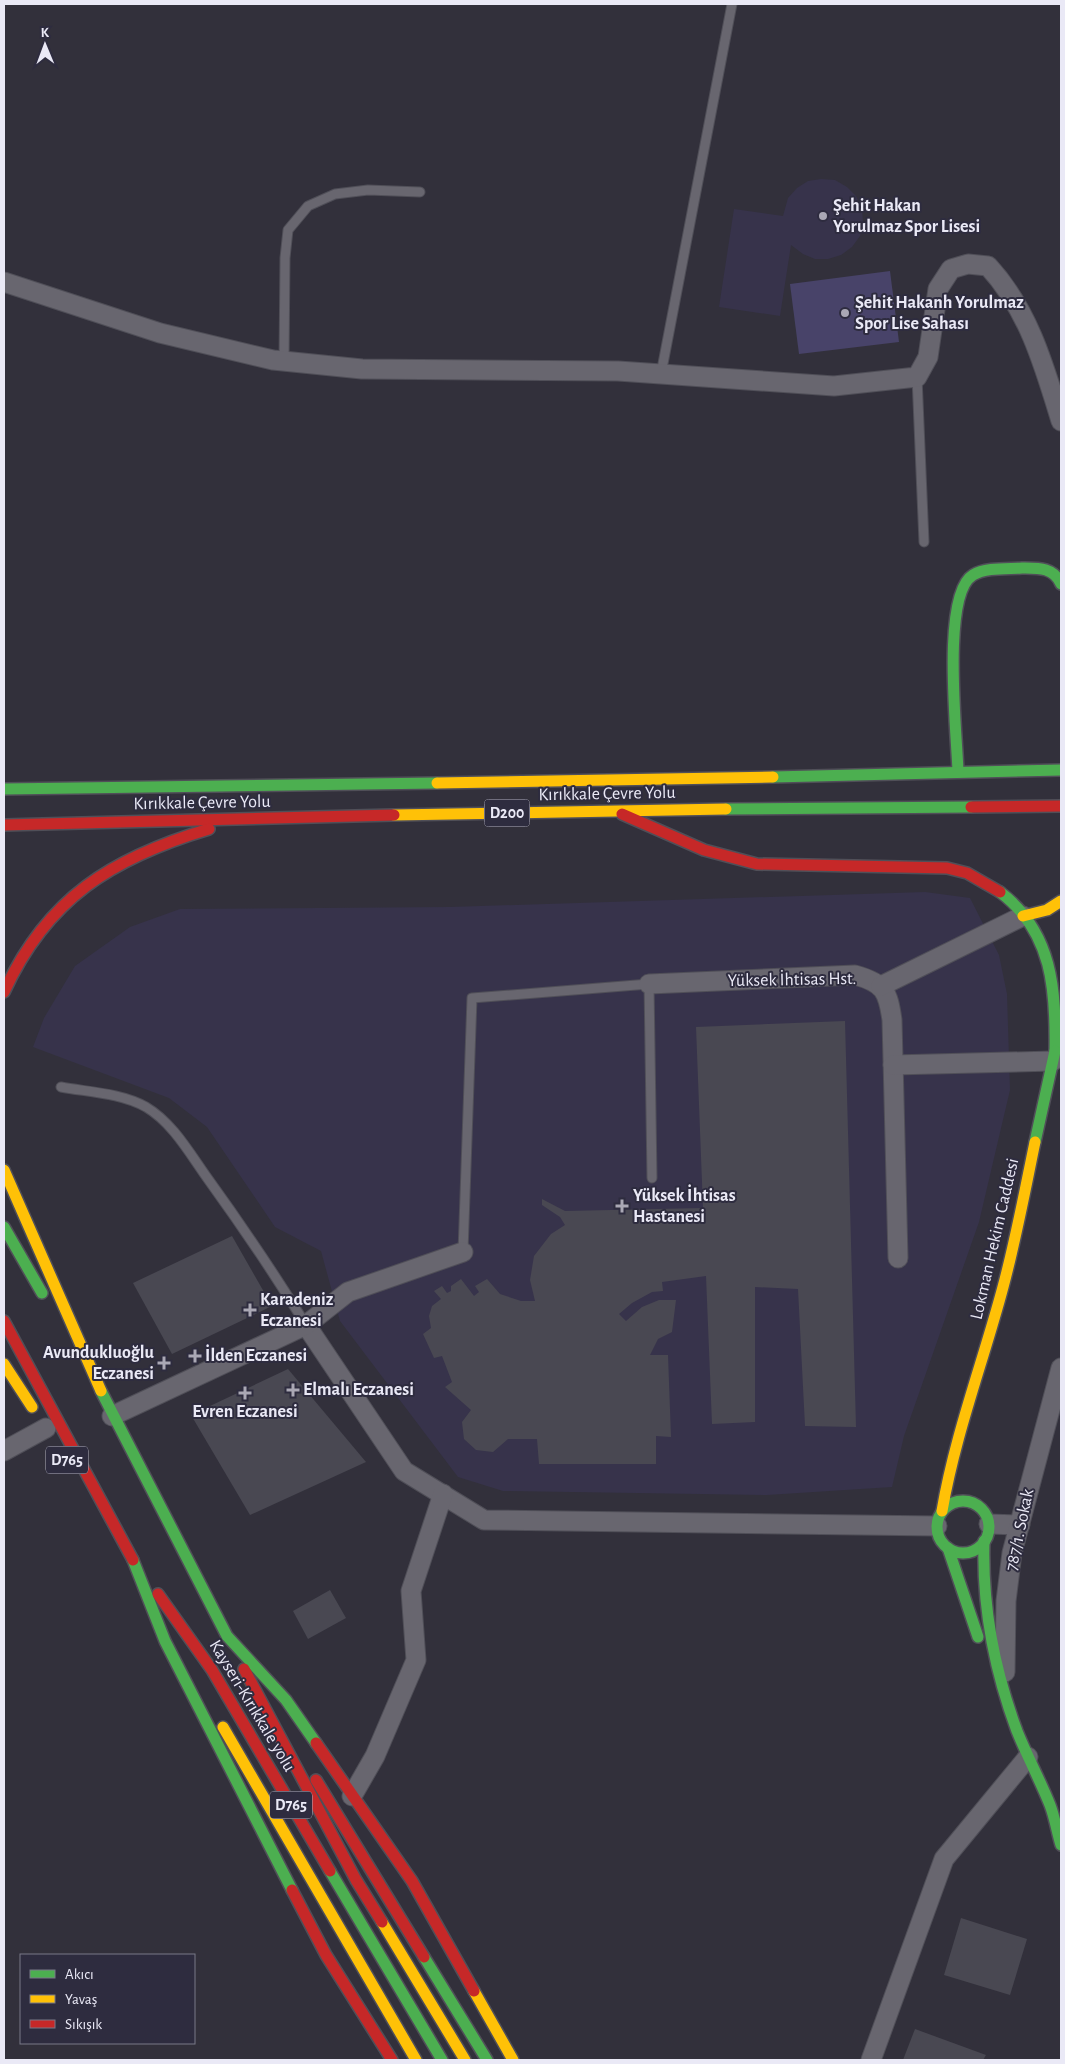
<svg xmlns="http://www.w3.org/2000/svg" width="1065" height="2064" viewBox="0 0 1065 2064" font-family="'Alegreya Sans',sans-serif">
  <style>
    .built { fill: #37334b }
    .green { fill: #484369 }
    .building { fill: #494852 }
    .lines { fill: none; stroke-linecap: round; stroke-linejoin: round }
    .lane-casing { stroke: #504f58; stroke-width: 11 }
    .street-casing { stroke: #504f58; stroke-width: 21 }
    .fast-casing { stroke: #504f58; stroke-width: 14 }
    .slow-casing { stroke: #504f58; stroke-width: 14 }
    .jam-casing { stroke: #504f58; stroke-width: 14 }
    .lane { stroke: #68666f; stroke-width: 9 }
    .street { stroke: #68666f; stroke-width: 19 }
    .fast { stroke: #4caf50; stroke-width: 11 }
    .slow { stroke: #ffc107; stroke-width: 11 }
    .jam { stroke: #c62828; stroke-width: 11 }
    .poi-dot { fill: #aaa8b5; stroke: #2e2c3f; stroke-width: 2 }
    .labels { text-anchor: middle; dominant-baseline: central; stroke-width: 4; stroke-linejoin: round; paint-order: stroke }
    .shield { fill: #2e2c3f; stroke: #b2b0bf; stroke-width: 1 }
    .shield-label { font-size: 16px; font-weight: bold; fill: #eae9f6 }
    .poi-label { font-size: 18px; font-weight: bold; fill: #eae9f6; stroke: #2e2c3f; text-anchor: start }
    .street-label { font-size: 18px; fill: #eae9f6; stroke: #2e2c3f }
  </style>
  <rect width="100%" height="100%" fill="#32303b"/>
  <g class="built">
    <path d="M821,179L835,180L847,187L856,196L862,209L863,222L860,236L852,247L841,255L828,259H815L803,254L791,245L780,316L719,307L734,209L783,216L788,198L797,188L808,181Z"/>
    <path d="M925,892L970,898L999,955L1007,994L1010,1090L979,1222L904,1436L892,1487L767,1495L503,1491L458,1477L340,1321L321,1251L275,1227L207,1127L169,1098L33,1047L44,1018L75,966L130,927L180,909L450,907Z"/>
  </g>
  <path class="green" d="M890,271L899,342L799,354L790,284Z"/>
  <g class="building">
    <path d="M845,1021L856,1427L805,1426L798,1289L755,1287V1422L712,1424L706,1276L662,1282L663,1291L652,1292L632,1303L619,1314L626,1321L642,1307L659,1300H676L672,1332L658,1339L650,1355H668L671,1437L656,1436V1464H539L537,1439H508L493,1452L476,1450L464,1439L462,1422L471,1410L445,1387L452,1382L442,1356L434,1358L423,1334L431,1328L429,1316L432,1306L441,1299L434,1291L442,1286L447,1293L451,1291V1286L461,1279L474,1296L479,1292L475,1286L487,1279L500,1294L521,1301H535L530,1280L534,1256L551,1234L565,1225L560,1217L542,1205V1199L565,1211L703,1208L696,1027Z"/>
    <path d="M232,1236L272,1306L172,1354L133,1283Z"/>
    <path d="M288,1369L366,1462L250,1515L191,1415Z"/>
    <path d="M330,1590L346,1618L308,1639L293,1611Z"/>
    <path d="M961,1918L1027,1939L1010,1995L944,1975Z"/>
    <path d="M915,2029L986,2055L983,2060H903Z"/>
  </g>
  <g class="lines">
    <defs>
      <g id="lane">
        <path d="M284,361L285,258L288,230L308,206L335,194L368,190L420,192"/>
        <path d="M661,374L732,4"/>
        <path d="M917,377L924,542"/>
        <path d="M61,1087C88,1092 121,1093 146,1107C173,1123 190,1154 208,1179C242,1226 275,1275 306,1325"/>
        <path d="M463,1252L472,998L649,984L652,1178"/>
      </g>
      <g id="street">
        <path d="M4,282L160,333L273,360L362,369L618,371L834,386L917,377L928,357L938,289L951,269L968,264L988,266C1028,309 1044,365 1061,421"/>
        <path d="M649,984L855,975C884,983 888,991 892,1020L898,1258"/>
        <path d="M881,986L1023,916"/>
        <path d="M893,1065L1053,1061"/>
        <path d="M306,1325L404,1471L484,1520L937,1526"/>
        <path d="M112,1416L306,1325L348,1292L463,1252"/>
        <path d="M4,1451L46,1428"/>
        <path d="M989,1524L1020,1525"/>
        <path d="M1005,1672L1006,1601L1012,1553L1061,1368"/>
        <path d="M352,1796L375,1756L416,1660L411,1591L443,1494"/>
        <path d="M871,2060L944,1859L1028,1757"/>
      </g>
      <g id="fast">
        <path d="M958,772C957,735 941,594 973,575C986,567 1008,569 1022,568C1038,568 1054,567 1061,584"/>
        <path d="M773,777L1061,770"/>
        <path d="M4,789L437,783"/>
        <path d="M726,809L971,807"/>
        <path d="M1000,892C1053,932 1056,991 1055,1051"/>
        <path d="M1035,1142L1055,1051"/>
        <path d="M4,1227L42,1293"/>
        <path d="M101,1391L227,1636L286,1700L316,1743"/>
        <circle cx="963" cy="1527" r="26"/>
        <path d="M984,1541C982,1607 994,1669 1017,1731C1027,1756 1040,1780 1050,1805C1055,1818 1057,1832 1061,1845"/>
        <path d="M948,1548L978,1637"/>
        <path d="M133,1560L165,1641L292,1890"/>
        <path d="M330,1871L442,2060"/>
        <path d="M424,1957L487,2060"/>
      </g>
      <g id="slow">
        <path d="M437,783L773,777"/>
        <path d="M394,815L726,809"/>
        <path d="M1023,916L1047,910L1061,901"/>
        <path d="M4,1170L101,1391"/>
        <path d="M4,1364L32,1407"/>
        <path d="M942,1511C955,1435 983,1362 1003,1287C1016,1239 1025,1190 1035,1142"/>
        <path d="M223,1727L416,2060"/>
        <path d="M382,1922L465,2060"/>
        <path d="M474,1991L513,2060"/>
      </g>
      <g id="jam">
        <path d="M971,807L1061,806"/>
        <path d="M622,814L704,850L757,864L947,868L967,873L1000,892"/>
        <path d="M4,825L394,815"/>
        <path d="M4,992C47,898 112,858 209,829"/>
        <path d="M4,1321L133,1560"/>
        <path d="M158,1594L212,1670L330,1871"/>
        <path d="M244,1669L356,1880L382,1922"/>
        <path d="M316,1743L412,1881L474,1991"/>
        <path d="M316,1780L424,1957"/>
        <path d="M292,1890L326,1955L392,2060"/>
      </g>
    </defs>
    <use href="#lane" class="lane-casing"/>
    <use href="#street" class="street-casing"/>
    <use href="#fast" class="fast-casing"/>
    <use href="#slow" class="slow-casing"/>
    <use href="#jam" class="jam-casing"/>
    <use href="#lane" class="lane"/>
    <use href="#street" class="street"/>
    <use href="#fast" class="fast"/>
    <use href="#slow" class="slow"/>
    <use href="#jam" class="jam"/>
  </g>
  <g class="poi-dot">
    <circle cx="823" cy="216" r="5"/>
    <circle cx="845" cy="313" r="5"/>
    <path d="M619.5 1198.5h5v5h5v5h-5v5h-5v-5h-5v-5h5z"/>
    <path d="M247.5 1302.5h5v5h5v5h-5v5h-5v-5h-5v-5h5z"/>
    <path d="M192.5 1348.5h5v5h5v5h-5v5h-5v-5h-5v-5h5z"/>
    <path d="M161.5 1355.5h5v5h5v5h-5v5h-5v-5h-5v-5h5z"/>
    <path d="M290.5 1382.5h5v5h5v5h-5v5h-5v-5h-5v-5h5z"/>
    <path d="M242.5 1385.5h5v5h5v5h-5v5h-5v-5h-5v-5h5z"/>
  </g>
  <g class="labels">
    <g class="shield">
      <rect x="484.5" y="799.5" width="45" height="27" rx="4"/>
      <rect x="46" y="1446.5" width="42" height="27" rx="4"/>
      <rect x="270" y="1791.5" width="42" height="27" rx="4"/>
    </g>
    <g class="shield-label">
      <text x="507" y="813">D200</text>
      <text x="67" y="1460">D765</text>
      <text x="291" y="1805">D765</text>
    </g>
    <g class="poi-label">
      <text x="833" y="206">Şehit Hakan<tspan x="833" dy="21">Yorulmaz Spor Lisesi</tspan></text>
      <text x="855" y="303">Şehit Hakanh Yorulmaz<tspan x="855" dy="21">Spor Lise Sahası</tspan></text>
      <text x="633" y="1196">Yüksek İhtisas<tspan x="633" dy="21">Hastanesi</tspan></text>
      <text x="260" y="1300">Karadeniz<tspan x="260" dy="21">Eczanesi</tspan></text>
      <text x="154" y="1353" text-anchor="end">Avundukluoğlu<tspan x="154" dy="21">Eczanesi</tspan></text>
      <text x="205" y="1356">İlden Eczanesi</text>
      <text x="303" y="1390">Elmalı Eczanesi</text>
      <text x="245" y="1412" text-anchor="middle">Evren Eczanesi</text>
    </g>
    <g class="street-label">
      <text transform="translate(607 794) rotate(-1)">Kırıkkale Çevre Yolu</text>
      <text transform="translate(202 803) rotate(-1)">Kırıkkale Çevre Yolu</text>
      <text transform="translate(792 980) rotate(-1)">Yüksek İhtisas Hst.</text>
      <text transform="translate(995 1239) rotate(-77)">Lokman Hekim Caddesi</text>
      <text transform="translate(1020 1530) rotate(-78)">787/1. Sokak</text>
      <text transform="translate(252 1706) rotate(59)">Kayseri-Kırıkkale yolu</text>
    </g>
  </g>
  <rect width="1065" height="2064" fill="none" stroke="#eae9f6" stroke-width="10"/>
  <rect x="20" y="1954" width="175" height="90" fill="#2e2c3f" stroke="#797888"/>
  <rect x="30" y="1970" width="25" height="8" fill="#4caf50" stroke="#797888"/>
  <text x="65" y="1979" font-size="15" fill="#eae9f6">Akıcı</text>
  <rect x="30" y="1995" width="25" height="8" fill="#ffc107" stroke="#797888"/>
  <text x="65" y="2004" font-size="15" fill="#eae9f6">Yavaş</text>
  <rect x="30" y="2020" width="25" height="8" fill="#c62828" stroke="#797888"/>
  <text x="65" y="2029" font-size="15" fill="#eae9f6">Sıkışık</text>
  <g transform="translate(45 45) rotate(359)" stroke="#2e2c3f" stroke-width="4" paint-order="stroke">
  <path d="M0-4L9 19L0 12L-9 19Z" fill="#eae9f6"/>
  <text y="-8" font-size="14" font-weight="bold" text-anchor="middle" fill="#eae9f6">K</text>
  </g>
</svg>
